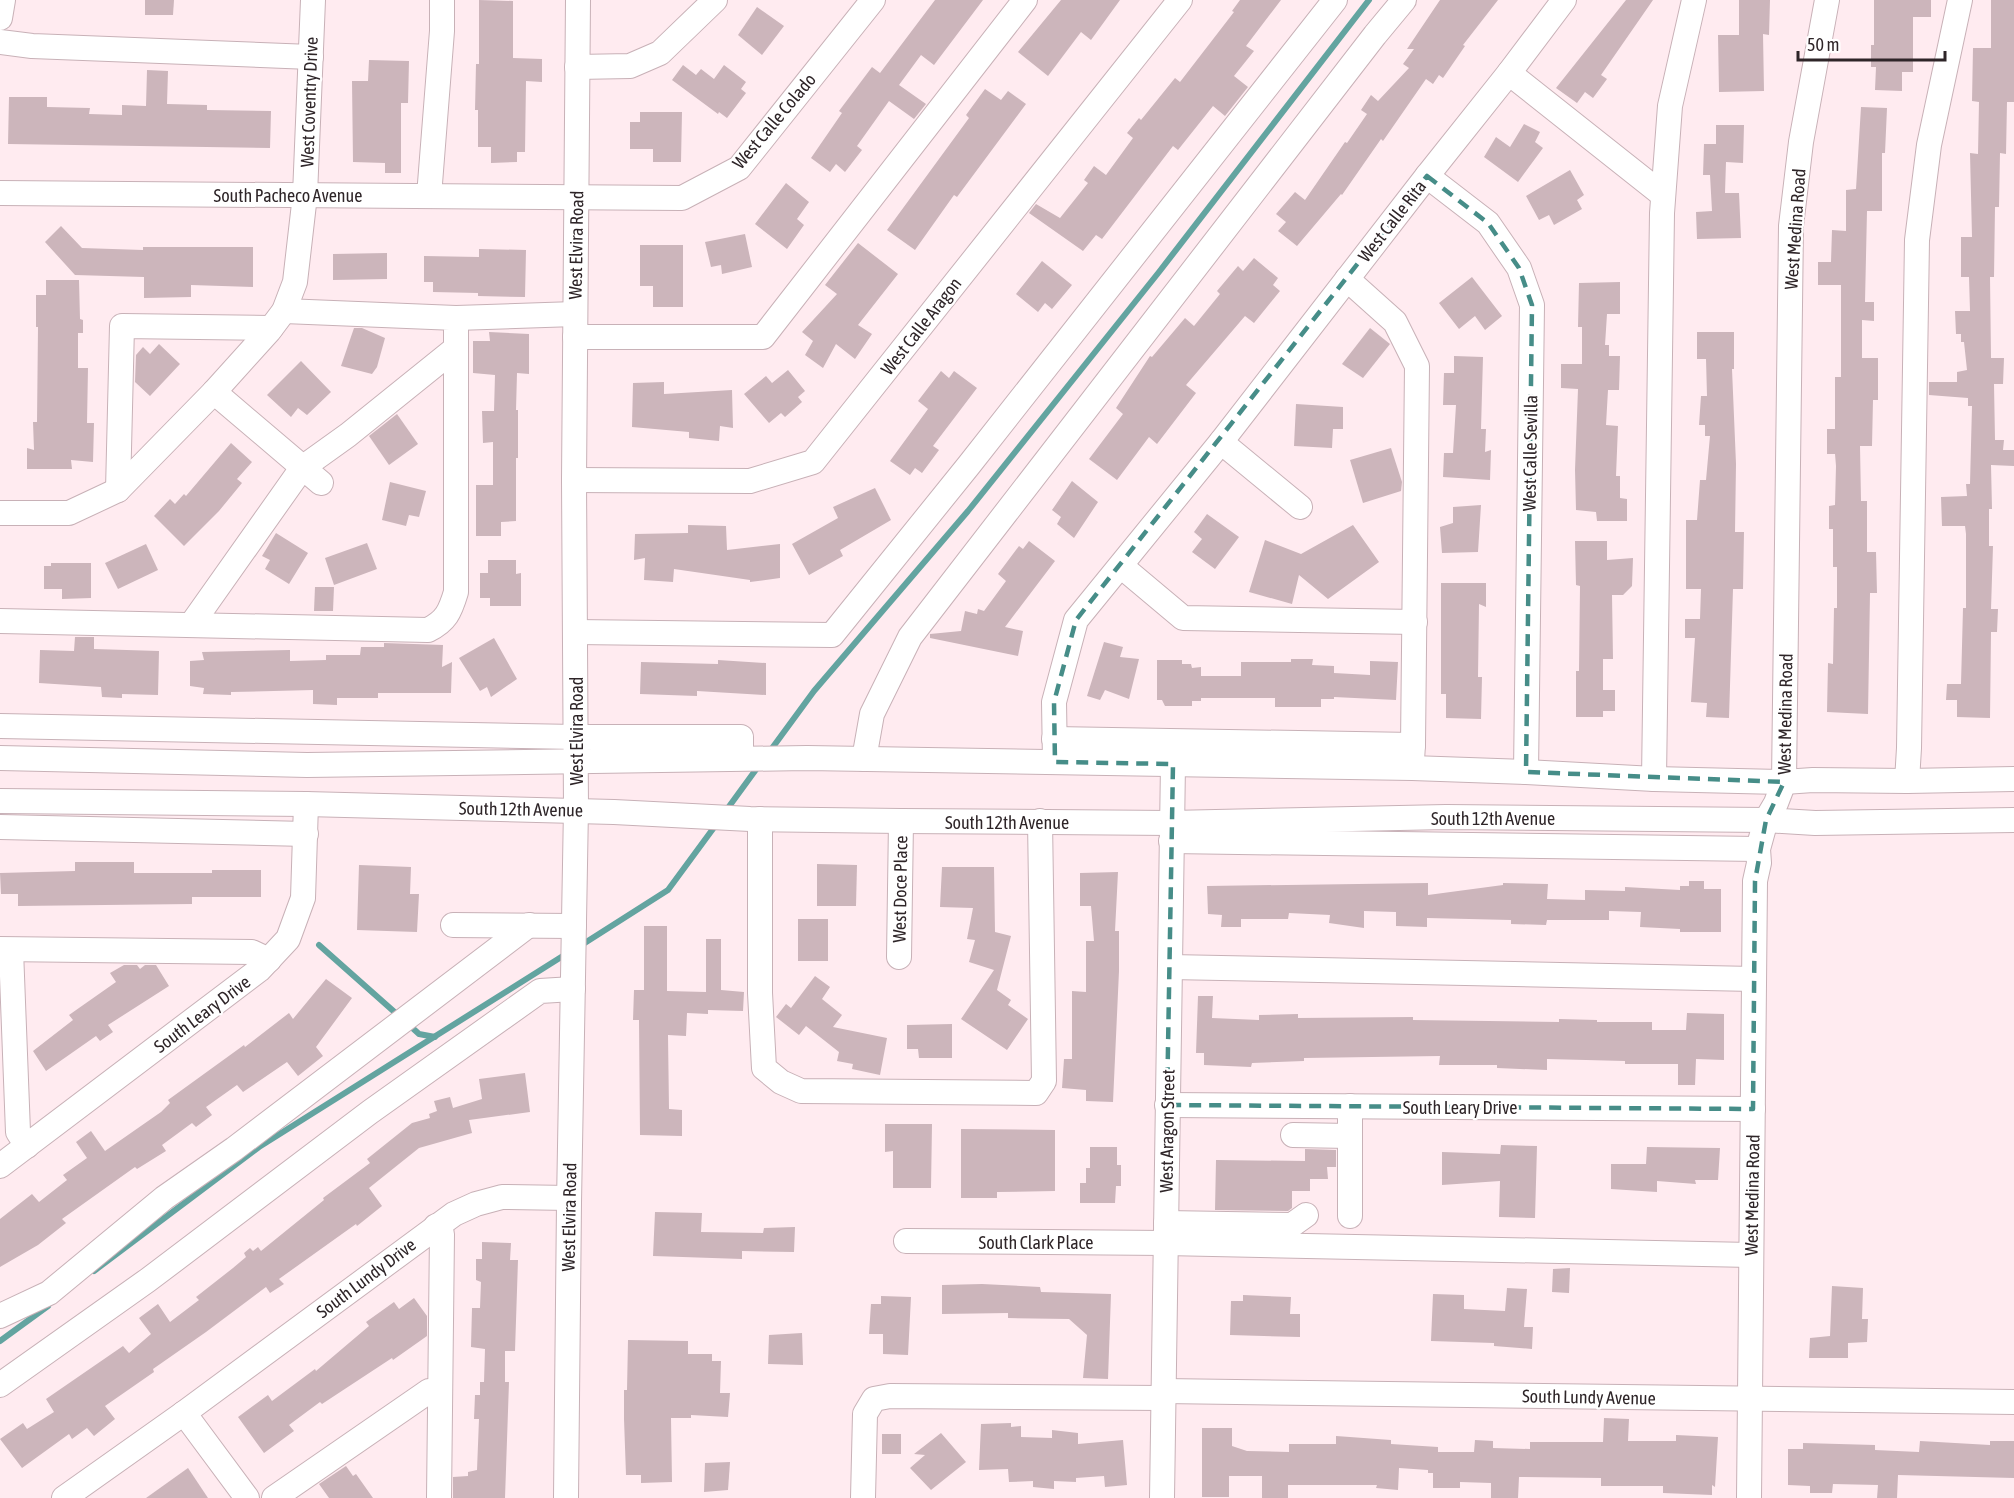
<svg xmlns="http://www.w3.org/2000/svg" width="2014" height="1498" viewBox="0 0 2014 1498" font-family="'Asap Condensed',sans-serif">
  <style>
    .lines { fill: none; stroke-linecap: round; stroke-linejoin: round }
    .stream { stroke: #63a4a0; stroke-width: 6 }
    .building { fill: #ccb5bb }
    .minor-casing { stroke: #c8b1b7; stroke-width: 26 }
    .minor { stroke: #fff; stroke-width: 24 }
    .marked { fill: none; stroke: #468d88; stroke-width: 4.5; stroke-dasharray: 12 8; stroke-linejoin: round }
    .labels { text-anchor: middle; dominant-baseline: central; stroke-width: 4.5; stroke-linejoin: round; paint-order: stroke }
    .street-label { font-size: 18px; fill: #2e2528; stroke: #fff }
  </style>
  <rect width="100%" height="100%" fill="#ffebf0"/>
  <g class="lines">
    <g class="stream">
      <path d="M770,751L814,691L968,511L1159,272L1369,0"/>
      <path d="M725,812L760,764"/>
      <path d="M319,945L399,1016"/>
      <path d="M580,946L668,890L718,822"/>
      <path d="M407,1023L419,1034L435,1037"/>
      <path d="M94,1271L259,1147L566,954"/>
      <path d="M0,1341L48,1306"/>
    </g>
  </g>
  <g class="building">
    <path d="M145,0H174L173,15H145Z"/>
    <path d="M479,0L513,1V58L542,59V82L526,81L525,152H517V162L491,163V147H478V110H475L476,64H479Z"/>
    <path d="M935,0H983L934,65L921,55L899,85L926,104L914,119L889,101L857,146L862,150L845,172L836,164L830,172L811,158L842,113L839,111L872,67L880,73Z"/>
    <path d="M1061,0H1120L1091,40L1081,32L1048,76L1018,52Z"/>
    <path d="M1240,0H1281L1246,46L1254,51L1234,76L1248,87L1225,116L1213,106L1178,150L1173,146L1102,239L1096,235L1083,251L1029,213L1036,204L1060,218L1088,183L1084,180L1094,166L1106,175L1133,138L1127,133L1139,118L1141,120L1175,78L1180,82L1234,12L1232,11Z"/>
    <path d="M1440,0H1498L1463,45L1465,46L1443,78L1439,75L1433,84L1426,79L1383,141L1381,139L1342,195L1341,194L1297,246L1278,231L1286,222L1276,214L1295,192L1305,200L1345,142L1347,143L1367,114L1361,110L1371,95L1378,101L1409,68L1403,64L1414,49H1407Z"/>
    <path d="M1626,0H1653L1601,75L1607,79L1593,98L1585,92L1577,103L1556,88Z"/>
    <path d="M1739,0H1770L1769,35L1763,34L1764,91L1719,92L1718,35H1739Z"/>
    <path d="M1874,0H1931V17H1913V72H1902V91L1875,90L1876,67H1871V45H1874Z"/>
    <path d="M1991,0H2014V102H2007L2006,154L2000,153L1999,207H1995L1994,277H1990L1991,358H2004L2003,384H1994L1995,440H2004L2003,450H2014V466L1991,465L1992,509H1989V546H1993L1991,609H1998L1997,632H1991L1990,718L1957,717V700H1946L1947,684H1961L1963,608H1966V534L1965,526H1942L1941,497L1967,496L1966,484H1970L1972,406H1968V398L1929,395V382H1957V372L1967,370L1964,342H1961V334H1956L1955,311H1970L1969,277H1961V237H1972L1970,153L1978,154L1979,102L1972,101L1973,48H1991Z"/>
    <path d="M757,7L784,26L762,55L738,35Z"/>
    <path d="M369,60L409,61L408,103H401V173H385V163L353,162L352,81H368Z"/>
    <path d="M683,65L696,75L701,69L714,79L724,65L746,82L741,89L746,93L727,118L719,112L718,114L672,80Z"/>
    <path d="M147,70L168,71L167,104L207,105V110L271,111L270,148L8,144L9,97H47V107L90,108L89,114L122,115V105L146,106Z"/>
    <path d="M985,89L1001,100L1008,91L1026,104L957,197L954,195L915,250L887,230L969,118L966,115Z"/>
    <path d="M1861,107L1887,108L1885,153H1882V211H1867L1865,302H1874V321L1862,320V358H1878V400H1873L1872,446H1860L1861,501H1867V552H1876L1877,593H1870L1868,714L1827,712L1828,663L1833,664L1834,608H1837V567H1833V529H1829V506L1835,505L1836,466L1835,454H1827V429H1835V377H1841V285H1818V262H1831L1832,230L1846,231V190L1856,189Z"/>
    <path d="M640,112H682L681,162H653V149H630V122H640Z"/>
    <path d="M1524,124L1540,132L1535,142L1543,148L1518,182L1484,157L1496,137L1510,147Z"/>
    <path d="M1716,125H1744L1743,163L1726,162L1725,193H1739L1741,238L1697,239L1696,212L1712,211L1710,175H1703L1704,144H1716Z"/>
    <path d="M1570,170L1584,195L1577,200L1582,209L1554,225L1549,215L1539,220L1526,196Z"/>
    <path d="M786,183L809,202L797,219L804,225L787,249L755,224Z"/>
    <path d="M61,226L82,248L143,250V247H253V287L191,285V297L144,298V277L75,275L45,242Z"/>
    <path d="M745,234L752,267L722,274L721,265L711,267L705,242Z"/>
    <path d="M858,243L898,274L858,325L872,334L855,359L836,344L823,368L805,355L813,341L802,332L837,294L825,285Z"/>
    <path d="M640,245H683V307H653V286H640Z"/>
    <path d="M479,249L526,250L525,297L478,296V293L433,292V282H424V256L479,257Z"/>
    <path d="M387,253V279L333,280V254Z"/>
    <path d="M1254,258L1278,278L1273,285L1280,291L1254,323L1245,316L1186,385L1196,393L1157,444L1149,437L1117,480L1089,459L1123,414L1116,408L1150,356L1152,357L1185,318L1194,326L1220,294L1217,291L1238,266L1243,271Z"/>
    <path d="M1042,261L1072,285L1052,309L1045,303L1038,312L1016,294Z"/>
    <path d="M1472,277L1502,316L1485,330L1475,316L1459,329L1439,303Z"/>
    <path d="M46,280H79L80,319L83,320V333H78V368H88L87,423H94L93,462L71,460L72,469H27V448L34,450L33,422H37L38,327H36V295H46Z"/>
    <path d="M1620,282V314H1607L1605,345H1609V356H1620L1619,390H1608L1606,425L1618,426L1616,476H1620V498L1627,499V521H1597L1596,512L1576,510L1575,470L1578,389L1561,388V364H1582V327H1578L1579,283Z"/>
    <path d="M354,328H362L385,338L377,367L372,374L341,366Z"/>
    <path d="M1370,328L1390,344L1363,378L1342,364Z"/>
    <path d="M489,332L529,334V374L517,373L516,410H518V458H516V521L501,522V536H476V485H493V442L483,443L482,411H494L495,375L473,373V341H490Z"/>
    <path d="M1697,332H1734V369H1732L1736,464L1735,532H1744L1743,589H1733L1729,718L1706,717L1707,703L1691,702L1695,638H1685V619H1700L1701,589H1686V520H1697L1700,480H1706L1710,436H1705V425H1699L1701,396H1707L1706,359H1697Z"/>
    <path d="M159,344L180,364L150,396L135,382L136,355L143,347L150,354Z"/>
    <path d="M1454,356L1483,357L1481,429H1486L1485,452L1491,450L1490,480L1443,477L1444,453H1453L1456,405H1443L1444,373H1454Z"/>
    <path d="M301,361L331,392L307,415L298,408L291,417L267,395Z"/>
    <path d="M788,370L805,391L798,397L802,402L785,417L781,413L769,423L744,394L766,376L772,383Z"/>
    <path d="M941,371L949,378L954,371L977,388L933,446L939,450L922,473L915,468L910,475L890,461L928,409L918,401Z"/>
    <path d="M664,382V394L732,390L733,428L720,426L719,441L689,438V432L632,427L633,383Z"/>
    <path d="M1296,404L1343,407V429H1333L1332,448L1294,446Z"/>
    <path d="M397,414L418,444L389,465L369,436Z"/>
    <path d="M231,443L252,462L237,479L242,483L219,511L184,546L154,516L170,499L175,504L184,494L186,496Z"/>
    <path d="M1391,448L1402,482L1401,491L1363,503L1350,460Z"/>
    <path d="M1072,481L1098,502L1074,538L1057,524L1061,517L1052,510Z"/>
    <path d="M390,482L426,491L419,517L409,515L406,526L382,520Z"/>
    <path d="M875,488L891,520L840,550L843,556L809,575L792,544L838,518L833,507Z"/>
    <path d="M1481,505L1478,552L1442,553L1440,527L1453,523V507Z"/>
    <path d="M1207,514L1239,537L1215,569L1192,552L1202,539L1194,532Z"/>
    <path d="M688,525L726,526L727,550L780,544V578L750,582V580L674,569L673,582L644,580L645,558L634,560L635,534L688,533Z"/>
    <path d="M1353,525L1379,562L1328,599L1299,575L1292,604L1249,592L1265,540L1301,554Z"/>
    <path d="M276,533L308,553L289,584L265,569L270,560L262,556Z"/>
    <path d="M1029,541L1055,561L1005,627L1023,631L1018,656L930,638V634L961,631L965,611L977,614L978,609L984,611L1006,581L998,574L1019,546L1023,549Z"/>
    <path d="M1575,541H1607V560L1633,558L1632,586L1623,595H1612L1613,659H1603V690H1615V711H1603V717H1576V671H1579L1580,586L1576,585Z"/>
    <path d="M367,543L377,569L334,585L325,558Z"/>
    <path d="M146,544L158,570L118,589L105,563Z"/>
    <path d="M488,560H516V574L521,573V606H490V598H480V573H488Z"/>
    <path d="M51,563H91V598L62,599V589H44V566H51Z"/>
    <path d="M1441,583H1486V607L1479,604L1478,677H1482L1481,719L1446,718V694H1441Z"/>
    <path d="M315,587H334L333,611H314Z"/>
    <path d="M75,637H94V649L159,651L158,695L122,694V698L102,697L101,687L39,683L40,650L74,651Z"/>
    <path d="M494,638L517,679L491,697L487,687L480,691L459,658Z"/>
    <path d="M1104,642L1123,647L1120,657L1139,659L1129,699L1105,690L1100,700L1087,696Z"/>
    <path d="M384,643L443,645L442,667L452,662L451,693H378V698H337V705L313,704V690L231,692V695L203,694L204,688L190,686V661L204,660L202,652L290,650V661L326,660V655H360L361,647H384Z"/>
    <path d="M1291,659H1313L1312,665L1334,666V673L1370,675V661L1398,662L1396,700L1334,697V699H1321V707H1275V698H1201V701H1192V706H1165L1162,700H1157V660H1182V664H1191L1192,668L1201,667V676H1241V662H1291Z"/>
    <path d="M718,660L766,663V695L697,691V696L640,694L641,662L718,664Z"/>
    <path d="M75,862H134V873H212V870H261V897H192V904L18,906V894H1L0,873L75,871Z"/>
    <path d="M817,864L857,865L856,906H817Z"/>
    <path d="M359,865L411,867L410,894H419L417,932L357,930Z"/>
    <path d="M942,867H994L995,932L1011,936L997,990L1011,1000L1008,1005L1028,1019L1007,1050L961,1019L994,970L969,962L975,940L967,939L973,908L940,907Z"/>
    <path d="M1118,872L1115,931H1119V971L1113,1102L1086,1101V1090L1062,1088L1064,1059H1072V991L1086,992V941H1094L1091,906H1080V873Z"/>
    <path d="M1689,881H1704V889H1721V932H1680V929L1640,927L1641,912L1609,911V920H1547L1546,925L1511,924V920L1427,918V927L1396,926V912L1364,911V928L1329,923L1330,915L1289,913L1288,919H1241V927H1221L1222,915L1208,914L1207,886L1428,883V895L1503,885V883L1548,884L1547,899L1585,900V890L1625,891V887L1680,890V886H1689Z"/>
    <rect x="798" y="919" width="30" height="42"/>
    <path d="M644,926H667V991L706,992V939H721V990L744,992L743,1011L708,1010V1014L687,1013L686,1036L668,1035L669,1109L682,1110V1136L640,1135L639,1020H633L634,990H644Z"/>
    <path d="M124,965H137L140,969L145,965H156L169,986L108,1025L113,1032L100,1041L96,1036L46,1071L33,1051L73,1020L69,1015L116,982L110,973Z"/>
    <path d="M815,976L830,987L822,999L842,1015L833,1027L887,1038L880,1075L852,1069L853,1064L837,1061L839,1052L806,1026L799,1035L776,1017L786,1004L791,1008Z"/>
    <path d="M326,979L352,998L316,1047L323,1056L298,1076L287,1062L243,1092L237,1085L206,1107L212,1115L196,1127L192,1123L162,1145L166,1151L137,1169L135,1167L62,1219L66,1223L38,1245L0,1267V1219L32,1194L39,1202L67,1180L63,1175L87,1158L76,1142L91,1131L105,1151L161,1112L170,1103L168,1100L244,1045L245,1047L289,1013L293,1019Z"/>
    <path d="M1198,996H1213L1212,1018L1259,1020V1015L1298,1014V1018L1413,1017V1020L1559,1022V1019L1597,1020V1022H1652V1030H1686L1687,1013L1724,1014V1060L1696,1059L1695,1085H1678V1064H1625V1061L1547,1059V1070L1497,1068V1065H1439L1440,1056L1304,1058V1061L1252,1063L1251,1067L1204,1065V1053H1196Z"/>
    <path d="M952,1024V1058H919L918,1049H907V1025Z"/>
    <path d="M525,1073L530,1112L469,1120L472,1133L419,1148L369,1188L382,1206L357,1226L356,1224L279,1279L284,1284L270,1293L266,1287L206,1332L153,1369L154,1372L105,1406L115,1419L94,1436L87,1428L72,1439L69,1434L22,1468L0,1439L23,1423L27,1429L54,1412L46,1399L123,1346L129,1353L151,1334L139,1318L158,1304L170,1322L199,1300L196,1297L233,1268L246,1257L244,1253L250,1248L253,1251L258,1247L261,1251L324,1200L323,1198L370,1163L367,1159L412,1123L430,1118L429,1114L437,1111L434,1101L450,1097L453,1108L482,1099L479,1079Z"/>
    <path d="M885,1124H932L931,1188H893V1151L885,1152Z"/>
    <path d="M961,1129L1055,1130V1191L997,1192V1198H961Z"/>
    <path d="M1501,1145L1537,1146L1535,1218L1499,1217L1500,1181L1442,1185V1152L1500,1154Z"/>
    <path d="M1090,1147H1117V1165H1121V1186H1116L1115,1203H1080V1183H1086V1168H1090Z"/>
    <path d="M1647,1147L1720,1148L1718,1180H1695L1696,1184L1657,1181V1192L1611,1189V1164H1646Z"/>
    <path d="M1305,1149L1336,1150V1167H1327L1328,1179H1310V1191H1292V1208L1288,1211L1215,1210L1216,1160L1305,1161Z"/>
    <path d="M655,1212L702,1213L701,1232L763,1233L764,1228L795,1227L794,1252L742,1251V1259L653,1256Z"/>
    <path d="M482,1242L511,1243L510,1260H518L515,1351H505V1382H509L505,1498H453V1477L468,1476V1472L477,1470L479,1419H474L475,1395H480V1382H484L485,1349L471,1347L472,1308H480L481,1282L476,1280V1259H482Z"/>
    <path d="M1570,1268L1569,1293L1552,1292L1553,1269Z"/>
    <path d="M982,1284L1040,1287L1041,1292L1111,1294L1108,1379L1083,1378L1087,1335L1069,1319L1008,1318V1313L942,1314V1285Z"/>
    <path d="M1832,1286L1863,1288L1862,1319H1868L1867,1342L1848,1343V1358H1809L1810,1338L1830,1336Z"/>
    <path d="M1507,1288L1527,1289L1524,1327H1533L1532,1349L1494,1346V1343L1431,1341L1433,1294L1464,1295V1309L1505,1311Z"/>
    <path d="M1243,1295L1291,1297L1290,1314H1300V1337L1230,1335L1231,1301H1243Z"/>
    <path d="M881,1296L911,1297L908,1355L883,1354V1334H869L871,1304H881Z"/>
    <path d="M414,1298L427,1316V1336L393,1360L392,1358L322,1404L320,1402L289,1425L294,1431L264,1453L238,1417L268,1395L272,1401L315,1369L316,1371L369,1326L366,1322L394,1302L399,1309Z"/>
    <path d="M802,1333L803,1365L768,1364L769,1335Z"/>
    <path d="M628,1340L688,1341V1354H712V1361H721L720,1393H730L728,1417L691,1415V1418H671L672,1482L641,1483V1475H626L624,1419V1390H627Z"/>
    <path d="M1604,1418L1629,1419L1628,1441H1676V1435L1718,1437L1715,1487L1712,1485V1495L1663,1493V1486H1601V1478L1519,1477L1518,1498H1491V1483L1460,1482V1488H1433V1473H1428V1470L1399,1468L1398,1490L1376,1488L1377,1485H1288V1498H1262V1476H1229V1497H1202V1428H1232V1446L1247,1451L1289,1452V1444H1336V1436L1391,1440V1444L1438,1447V1452H1474L1475,1440L1493,1441V1448L1530,1449V1442H1603Z"/>
    <path d="M1011,1423V1427L1021,1426V1437L1052,1438V1430L1078,1433V1444L1123,1440L1127,1485L1105,1487L1104,1476L1076,1478V1482L1054,1481V1489L1033,1487V1481L1009,1482L1008,1469L979,1470L981,1424Z"/>
    <path d="M941,1433L966,1462L931,1490L910,1468L925,1455L914,1454Z"/>
    <rect x="882" y="1434" width="19" height="20"/>
    <path d="M1920,1441L1990,1445V1441H2014V1478L1898,1475L1897,1498H1877L1878,1485L1833,1484L1832,1493H1810V1486L1788,1485V1449H1803V1443L1875,1445V1450L1919,1452Z"/>
    <path d="M730,1462L728,1490L704,1492L705,1463Z"/>
    <path d="M346,1466L353,1476L356,1474L373,1498H329L319,1484Z"/>
    <path d="M188,1468L208,1498H146Z"/>
  </g>
  <g class="lines">
    <defs>
      <g id="minor">
        <path d="M0,18L3,0"/>
        <path d="M0,42L32,46L311,57"/>
        <path d="M577,67L630,66L660,53L715,0"/>
        <path d="M1509,73L1663,195"/>
        <path d="M1427,176L1488,223L1519,268L1532,305L1526,772"/>
        <path d="M0,193L682,198L739,168L873,0"/>
        <path d="M429,196L442,31V0"/>
        <path d="M1347,279L1395,322L1417,366L1413,745"/>
        <path d="M456,318L575,314"/>
        <path d="M575,337H763L1025,0"/>
        <path d="M214,392L321,483"/>
        <path d="M1221,442L1300,507"/>
        <path d="M574,480L750,481L813,462L1180,0"/>
        <path d="M118,490L122,326L271,328"/>
        <path d="M0,513H69L118,490L214,392L269,331L284,311L295,282L305,195L313,0"/>
        <path d="M1121,566L1183,618L1415,622"/>
        <path d="M0,621L428,630C446,621 450,612 456,592V318L284,311"/>
        <path d="M191,625L302,468L348,435L456,348"/>
        <path d="M575,632L832,635L969,465L1335,0"/>
        <path d="M0,726L576,737H741V758"/>
        <path d="M1054,739L1413,745L1412,760"/>
        <path d="M0,758L307,765L807,758L1412,768L1526,772L1654,779L1784,782L1813,780L1907,781L2014,779"/>
        <path d="M864,759L872,714L910,637L1375,35L1404,0"/>
        <path d="M1055,762L1054,702L1076,620L1221,442L1427,176L1509,73L1564,0"/>
        <path d="M1654,779L1662,213L1670,106L1694,0"/>
        <path d="M1907,781L1909,748L1917,240L1929,145L1960,0"/>
        <path d="M0,801L306,804L614,812L750,819L901,821L1171,823L1446,817L1766,820L1815,823L2014,820"/>
        <path d="M760,819V993L764,1068L781,1082L801,1091L1036,1093L1044,1081L1040,821"/>
        <path d="M0,827L306,834"/>
        <path d="M1171,841L1758,849"/>
        <path d="M453,925L574,926"/>
        <path d="M0,949L252,952L269,960"/>
        <path d="M11,950L18,1132L27,1146"/>
        <path d="M899,957L901,821"/>
        <path d="M1170,967L1754,979"/>
        <path d="M1167,1105L1753,1109"/>
        <path d="M1350,1106V1216"/>
        <path d="M1293,1135L1350,1136"/>
        <path d="M0,1166L259,970L288,939L303,898L306,804"/>
        <path d="M1166,1223L1292,1225L1306,1215"/>
        <path d="M436,1226L442,1234L439,1498"/>
        <path d="M906,1241L1165,1243L1751,1255"/>
        <path d="M0,1316L49,1293L164,1198L234,1149L529,925"/>
        <path d="M0,1385L148,1280L370,1112L540,991L573,989"/>
        <path d="M1163,1391L2014,1402"/>
        <path d="M184,1413L247,1498"/>
        <path d="M64,1498L184,1413L454,1214L476,1204L502,1197L569,1198"/>
        <path d="M274,1498L429,1391L440,1394"/>
        <path d="M566,1498L569,1203L576,808L574,480L578,0"/>
        <path d="M863,1498L865,1414L874,1399L890,1396L1163,1398"/>
        <path d="M1162,1498L1173,764"/>
        <path d="M1749,1498L1755,881L1759,863L1758,849L1766,820L1776,803L1784,782L1791,226L1801,142L1827,0"/>
      </g>
    </defs>
    <use href="#minor" class="minor-casing"/>
    <use href="#minor" class="minor"/>
  </g>
  <path class="marked" d="M1427,176L1488,223L1519,268L1532,305L1526,772L1784,782L1766,820L1755,881L1753,1109L1167,1105L1173,764L1055,762L1054,702L1076,620Z"/>
  <g class="labels">
    <g class="street-label">
      <text transform="translate(309 102) rotate(-88)">West Coventry Drive</text>
      <text transform="translate(774 121) rotate(-50)">West Calle Colado</text>
      <text x="288" y="195">South Pacheco Avenue</text>
      <text transform="translate(1392 221) rotate(-52)">West Calle Rita</text>
      <text transform="translate(1795 229) rotate(-86)">West Medina Road</text>
      <text transform="translate(576 245) rotate(-89)">West Elvira Road</text>
      <text transform="translate(921 326) rotate(-52)">West Calle Aragon</text>
      <text transform="translate(1530 453) rotate(-89)">West Calle Sevilla</text>
      <text transform="translate(1785 714) rotate(-89)">West Medina Road</text>
      <text transform="translate(576 731) rotate(-90)">West Elvira Road</text>
      <text transform="translate(521 809) rotate(1)">South 12th Avenue</text>
      <text x="1493" y="818">South 12th Avenue</text>
      <text x="1007" y="822">South 12th Avenue</text>
      <text transform="translate(900 889) rotate(-89)">West Doce Place</text>
      <text transform="translate(202 1014) rotate(-37)">South Leary Drive</text>
      <text x="1460" y="1107">South Leary Drive</text>
      <text transform="translate(1167 1131) rotate(-89)">West Aragon Street</text>
      <text transform="translate(1752 1195) rotate(-89)">West Medina Road</text>
      <text transform="translate(569 1217) rotate(-89)">West Elvira Road</text>
      <text x="1036" y="1242">South Clark Place</text>
      <text transform="translate(366 1278) rotate(-37)">South Lundy Drive</text>
      <text transform="translate(1589 1397) rotate(1)">South Lundy Avenue</text>
    </g>
  </g>
  <path d="M1798 51v9h147v-9" fill="none" stroke="#2e2528" stroke-width="3"/>
  <text x="1807" y="51" font-size="18" fill="#2e2528" stroke="#ffffff" stroke-width="4.5" paint-order="stroke">50 m</text>
</svg>
